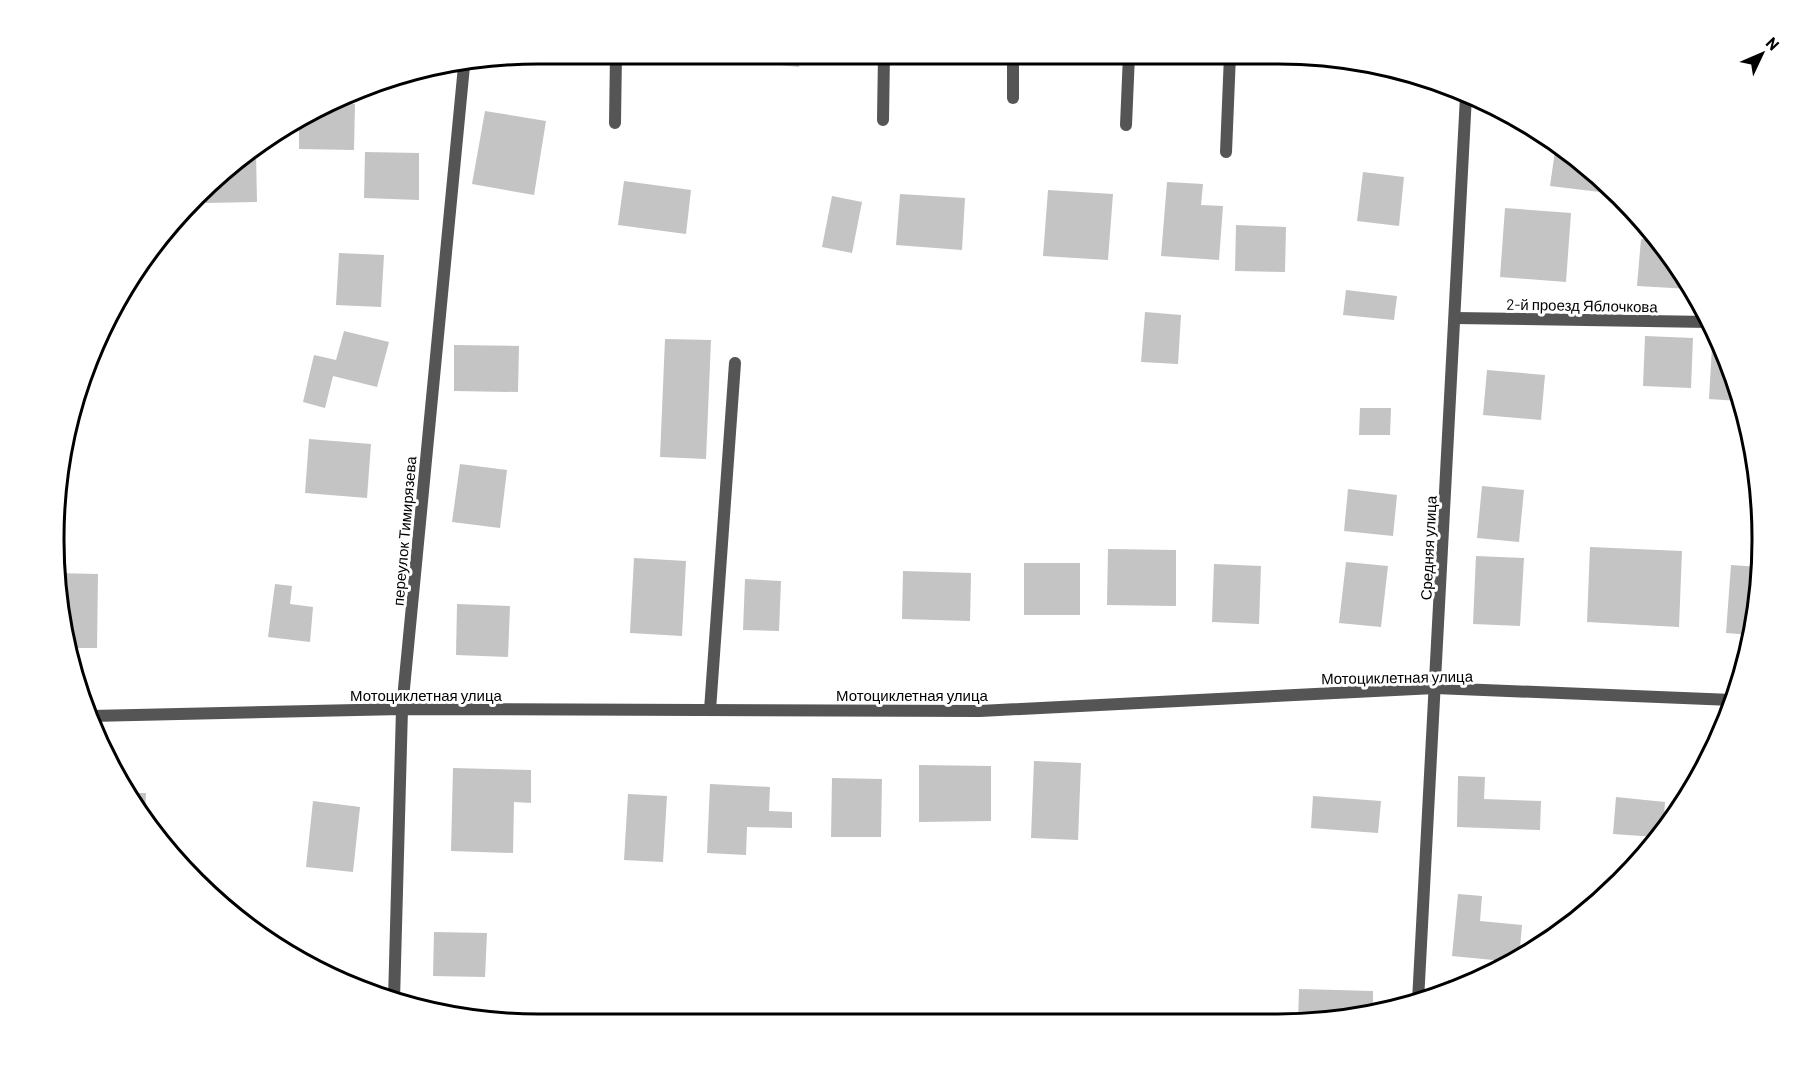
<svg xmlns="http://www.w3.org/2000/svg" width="1816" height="1078" viewBox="0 0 1816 1078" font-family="Barlow,sans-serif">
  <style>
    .building { fill: #c4c4c4 }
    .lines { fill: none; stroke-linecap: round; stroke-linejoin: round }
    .lane { stroke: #555; stroke-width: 12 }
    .street { stroke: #555; stroke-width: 12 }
    .labels { text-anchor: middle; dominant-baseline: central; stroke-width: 6; stroke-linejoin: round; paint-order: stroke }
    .street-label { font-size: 15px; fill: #000; stroke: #fff }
    .rim { fill: none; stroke: #000; stroke-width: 3 }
  </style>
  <rect width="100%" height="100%" fill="#fff"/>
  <g class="building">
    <path d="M754,54H801L799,67L753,62Z"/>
    <path d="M339,103L355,104L354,150L299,149V124Z"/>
    <path d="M485,111L546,121L534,195L472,184Z"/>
    <path d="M1556,144L1602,181L1600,192L1550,186Z"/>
    <path d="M365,152L419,153V200L364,198Z"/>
    <path d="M256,153L257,202L206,203L205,195L244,154Z"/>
    <path d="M1363,172L1404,177L1399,226L1357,221Z"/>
    <path d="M624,181L691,190L686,234L618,225Z"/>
    <path d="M1167,182L1203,184L1201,205L1223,206L1219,260L1161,256Z"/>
    <path d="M1048,190L1113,194L1108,260L1043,256Z"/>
    <path d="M900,194L965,198L962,250L896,245Z"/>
    <path d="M832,196L862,202L852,253L822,247Z"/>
    <path d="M1505,208L1571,213L1566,282L1500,277Z"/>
    <path d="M1236,225L1286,227L1285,272L1235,271Z"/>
    <path d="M1641,239L1657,241L1680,269L1690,289L1637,286Z"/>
    <path d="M339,253L384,255L381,307L336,305Z"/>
    <path d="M1346,290L1397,296L1394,320L1343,315Z"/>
    <path d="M1145,312L1181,315L1178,364L1141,362Z"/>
    <path d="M344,331L389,342L377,387L333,376L325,408L303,402L314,355L336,360Z"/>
    <path d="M1645,336L1693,338L1691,388L1643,386Z"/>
    <path d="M665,339L711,340L706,459L660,457Z"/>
    <path d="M454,345L519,346L518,392L454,391Z"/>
    <path d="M1712,346L1722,347L1725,353L1739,401L1709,399Z"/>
    <path d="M1487,370L1545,375L1541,420L1483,415Z"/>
    <path d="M1360,408H1391L1390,435H1359Z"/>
    <path d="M309,439L371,444L367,498L305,493Z"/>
    <path d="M460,464L507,470L500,528L452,522Z"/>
    <path d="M1482,486L1524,490L1519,542L1477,538Z"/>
    <path d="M1348,489L1397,495L1393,536L1344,531Z"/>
    <path d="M1590,547L1682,551L1679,627L1587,622Z"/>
    <path d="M1108,549L1176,550V606L1107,605Z"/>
    <path d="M1476,556L1524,558L1520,626L1473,624Z"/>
    <path d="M634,558L686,561L682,636L630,633Z"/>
    <path d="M1346,562L1388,566L1381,627L1339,623Z"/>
    <rect x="1024" y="563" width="56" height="52"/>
    <path d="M1214,564L1261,566L1259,624L1212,622Z"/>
    <path d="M1731,565L1759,567L1752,635L1726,633Z"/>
    <path d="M903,571L971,573L970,621L902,619Z"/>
    <path d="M56,573L98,574L97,648H70Z"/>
    <path d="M745,579L781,581L779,631L743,630Z"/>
    <path d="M275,584L292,586L290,604L313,607L310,642L268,637Z"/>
    <path d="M457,604L510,606L508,657L456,655Z"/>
    <path d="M1034,761L1081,763L1078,840L1031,838Z"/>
    <path d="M919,765L991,766V821L919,822Z"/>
    <path d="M453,768L531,770V803L514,802L513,853L451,851Z"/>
    <path d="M1458,776L1485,777L1484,799L1541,801L1540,830L1457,827Z"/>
    <path d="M832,778L882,779L881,837H831Z"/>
    <path d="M710,784L770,787L769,811L792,812V828L747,827L746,855L707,853Z"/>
    <path d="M132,793H146L145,817Z"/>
    <path d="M628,794L667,796L663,862L624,860Z"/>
    <path d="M1313,796L1381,801L1378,833L1311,828Z"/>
    <path d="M1616,797L1665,802L1663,830L1656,837L1613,834Z"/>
    <path d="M313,801L360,807L353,872L306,867Z"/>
    <path d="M1458,894L1482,896L1480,921L1522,925L1519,959L1514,962L1452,956Z"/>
    <path d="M434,932L487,933L485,977L433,976Z"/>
    <path d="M1448,980L1470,981L1448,991Z"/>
    <path d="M1299,989L1373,991V1010L1309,1023H1298Z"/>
  </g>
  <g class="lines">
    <g class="lane">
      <path d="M1013,98V55"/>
      <path d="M883,120L884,54"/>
      <path d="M615,123L616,54"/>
      <path d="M1126,125L1129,55"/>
      <path d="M1226,152L1230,55"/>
      <path d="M710,710L735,363"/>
    </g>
    <g class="street">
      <path d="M1455,318L1709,322"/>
      <path d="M91,716L402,709L980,711L1435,688L1732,700"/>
      <path d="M394,1000L402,709L464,66"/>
      <path d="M1418,1001L1466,96"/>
    </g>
  </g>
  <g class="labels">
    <g class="street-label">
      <text transform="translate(1582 305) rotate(1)">2-й проезд Яблочкова</text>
      <text transform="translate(404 531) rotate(-85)">переулок Тимирязева</text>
      <text transform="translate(1428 548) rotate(-87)">Средняя улица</text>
      <text transform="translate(1397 677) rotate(-1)">Мотоциклетная улица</text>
      <text x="426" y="695">Мотоциклетная улица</text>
      <text x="912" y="695">Мотоциклетная улица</text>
    </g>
  </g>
  <path d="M0 0H1816V1078H0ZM538 64H1278A474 474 0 0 1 1752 538V540A474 474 0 0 1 1278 1014H538A474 474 0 0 1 64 540V538A474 474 0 0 1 538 64Z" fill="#fff" fill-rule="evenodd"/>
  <path class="rim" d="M538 64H1278A474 474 0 0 1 1752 538V540A474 474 0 0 1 1278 1014H538A474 474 0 0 1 64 540V538A474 474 0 0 1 538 64Z"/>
  <g transform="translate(1762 54) rotate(46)" stroke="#ffffff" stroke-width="4.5" paint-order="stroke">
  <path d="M0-4.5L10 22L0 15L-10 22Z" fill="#000000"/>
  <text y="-9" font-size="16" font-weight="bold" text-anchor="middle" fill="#000000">N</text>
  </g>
</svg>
